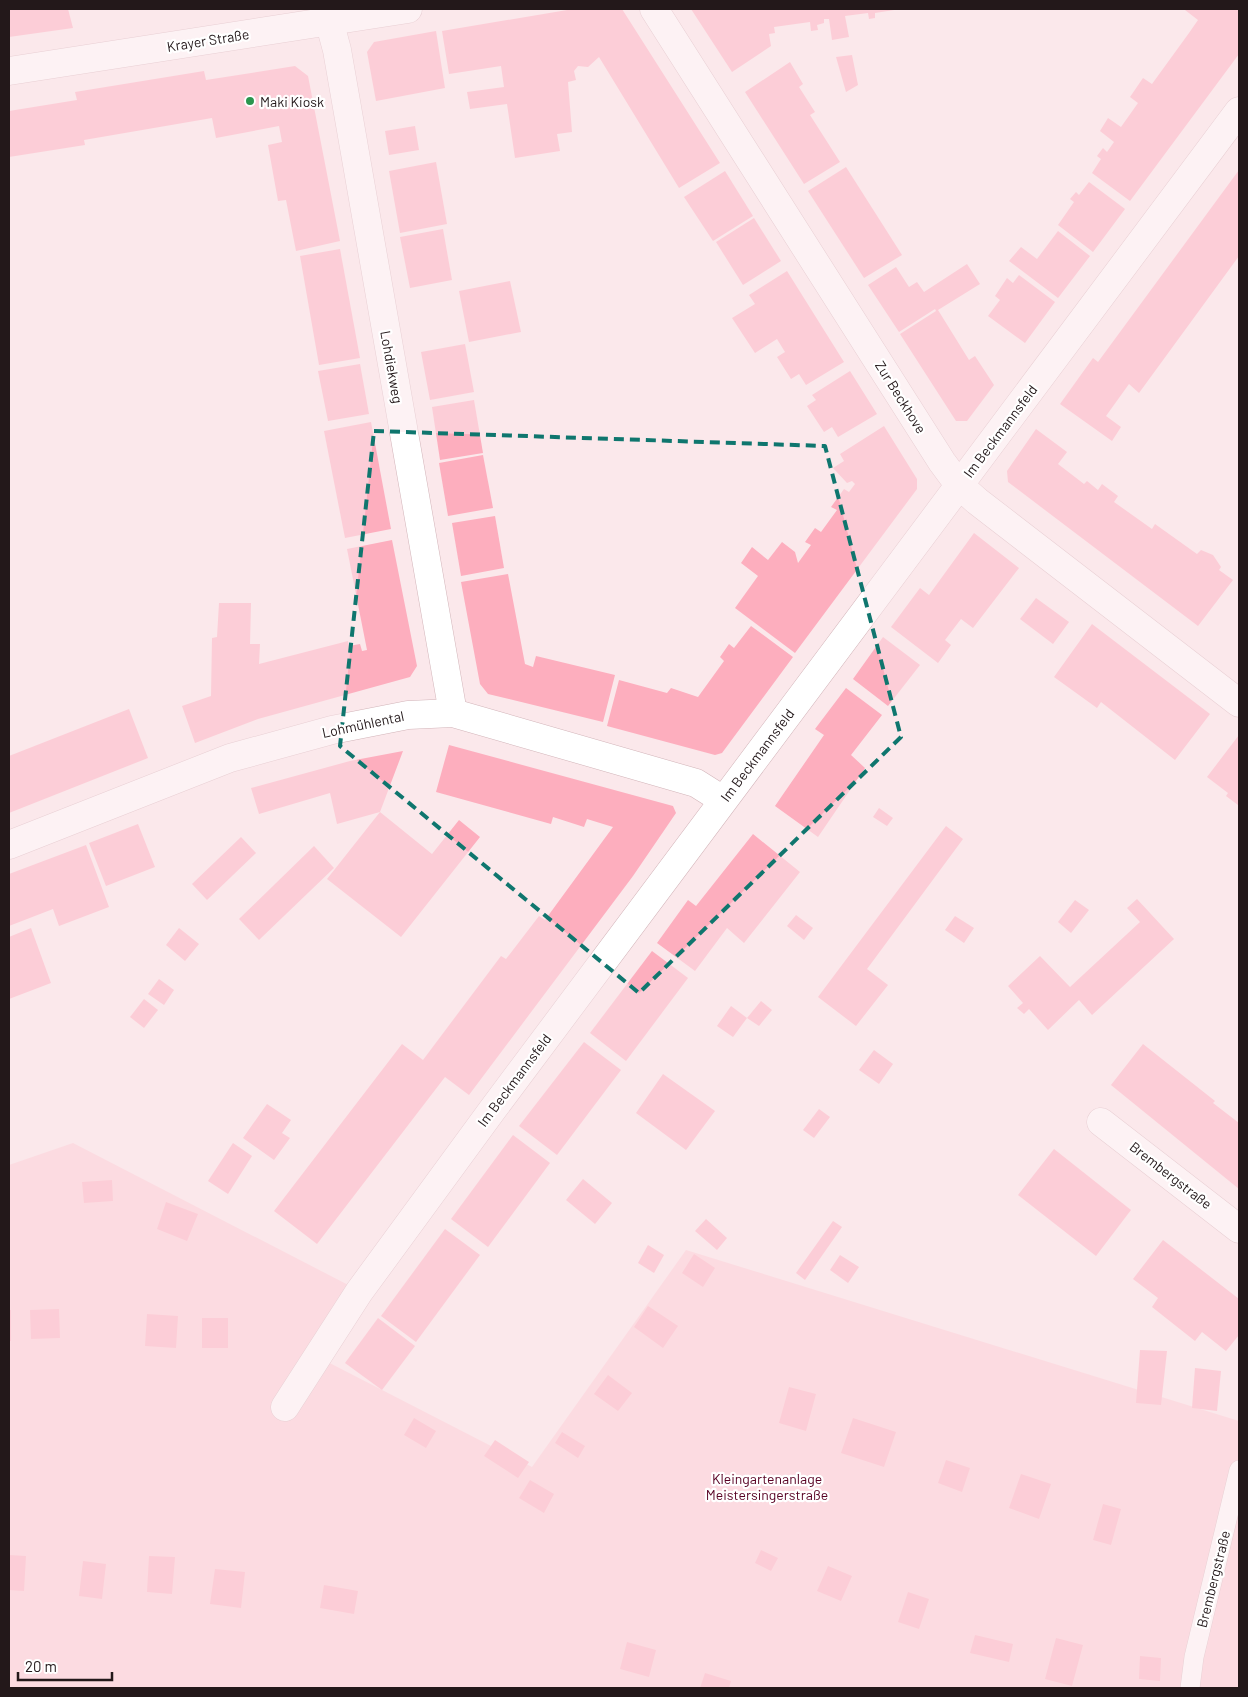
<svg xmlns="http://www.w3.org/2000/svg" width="1248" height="1697" viewBox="0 0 1248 1697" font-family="Barlow,sans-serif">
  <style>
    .green { fill: #fccdd5 }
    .building { fill: #fdaebe }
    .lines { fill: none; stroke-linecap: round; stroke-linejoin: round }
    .lane-casing { stroke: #d2b4b9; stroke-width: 20 }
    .street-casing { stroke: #d2b4b9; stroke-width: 29 }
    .secondary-casing { stroke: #d2b4b9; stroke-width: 29 }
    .lane { stroke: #fff; stroke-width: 19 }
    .street { stroke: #fff; stroke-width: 28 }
    .secondary { stroke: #fff; stroke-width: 28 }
    .marked { fill: none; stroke: #0f766e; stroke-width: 4; stroke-dasharray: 10 6; stroke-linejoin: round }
    .poi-dot { fill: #2a964e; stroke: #fff; stroke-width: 2 }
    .labels { text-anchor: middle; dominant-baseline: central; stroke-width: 4.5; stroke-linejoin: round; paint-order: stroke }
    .street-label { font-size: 14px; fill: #23181a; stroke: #fff }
    .poi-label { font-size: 14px; fill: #23181a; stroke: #fff; text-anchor: start }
    .park-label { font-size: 14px; fill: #570023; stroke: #fff }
  </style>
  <rect width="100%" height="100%" fill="#fbe8eb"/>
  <path class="green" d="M73,1143L358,1290L316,1356L532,1467L686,1250L1239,1421V1688H9V1165Z"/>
  <g class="building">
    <path d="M9,9H68L73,28L9,37Z"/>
    <path d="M573,9H622L720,163L679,188L599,57L588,67L578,66L574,71L576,80L568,82L572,132L557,134L560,151L515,158L507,104L470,109L467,92L504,87L501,66L449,74L442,31Z"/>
    <path d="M691,9H894V10L875,13V18L869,19L868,13L845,16L849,37L832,40L829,19H824V23L817,25L818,30L811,31L810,22L774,27L775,33L769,34L771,46L732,72Z"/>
    <path d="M1186,9H1239V54L1130,201L1092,173L1101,159L1097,156L1103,148L1107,152L1114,142L1100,131L1108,118L1121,127L1138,103L1130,97L1143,78L1152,84L1189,33L1198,20L1185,10Z"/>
    <path d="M436,31L445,88L376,101L367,52L374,42Z"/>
    <path d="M852,55L858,85L846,92L836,57Z"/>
    <path d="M790,62L803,84L799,87L815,112L810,115L840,162L804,184L745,92Z"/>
    <path d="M295,66L308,76L340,241L296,251L286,200L278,201L268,145L282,142L279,126L216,138L212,118L84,140L85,145L9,157V111L77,100L75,92L204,71L206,80Z"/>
    <path d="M415,126L419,150L389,155L385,131Z"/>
    <path d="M436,162L447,224L400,233L389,171Z"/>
    <path d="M846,167L902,255L864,278L808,191Z"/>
    <path d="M1239,170V256L1139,393L1129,384L1106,416L1121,427L1112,441L1060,404L1093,358L1098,362Z"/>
    <path d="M725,171L753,216L713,241L684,197Z"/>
    <path d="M1089,182L1125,209L1093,252L1058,225L1074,202L1070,199L1076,192L1079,195Z"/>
    <path d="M754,218L781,261L743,285L716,242Z"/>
    <path d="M443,229L452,280L410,288L400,237Z"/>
    <path d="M1058,231L1090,256L1058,298L1009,261L1021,247L1037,259Z"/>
    <path d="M340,249L360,358L319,365L300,256Z"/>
    <path d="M967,264L980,284L938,310L969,360L975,356L994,385L967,421H956L900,334L936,311L935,309L899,332L868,285L896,267L909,287L917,282L924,292Z"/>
    <path d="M787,271L844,362L806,385L799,374L791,379L777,357L785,352L777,339L755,353L732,318L755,304L749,295Z"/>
    <path d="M1019,275L1055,302L1025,343L988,316L1000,300L995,296L1007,278L1013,283Z"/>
    <path d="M510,281L521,332L469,342L459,291Z"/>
    <path d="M465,344L474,392L430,400L421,352Z"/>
    <path d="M360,364L369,414L328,421L318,371Z"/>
    <path d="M850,371L877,414L838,437L832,427L824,432L807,406L816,400L812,395Z"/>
    <path d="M474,400L483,453L440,460L432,407Z"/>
    <path d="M371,422L391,529L345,538L324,431Z"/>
    <path d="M884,426L917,479V489L795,653L735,608L758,576L741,563L752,547L768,560L782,542L795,552L798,563L811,545L805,542L815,528L821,532L837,510L831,507L844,489L849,492L855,484L852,481L847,483L833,468L844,461L840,454Z"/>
    <path d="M1036,429L1067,452L1058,464L1084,484L1087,481L1098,490L1102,484L1118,496L1114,502L1152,529L1155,524L1197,554L1201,550L1213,555L1221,567L1219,570L1233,580L1198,626L1008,482L1007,471Z"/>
    <path d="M483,455L493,508L448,516L439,463Z"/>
    <path d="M495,516L504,568L461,576L452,523Z"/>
    <path d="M974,533L1019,568L973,628L961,619L945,640L951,645L938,663L891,627L920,588L929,595Z"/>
    <path d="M392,540L417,666L410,677L258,719L195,743L182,706L211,696L212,638L217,637L219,603H251L250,644H260L259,664L348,641L349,646L360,644L362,651L367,650L347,549Z"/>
    <path d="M508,574L525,664L533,667L536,656L615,675L603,722L488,694L480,684L461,582Z"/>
    <path d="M1036,598L1069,622L1053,644L1020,619Z"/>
    <path d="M1092,624L1210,714L1175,760L1101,702L1097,708L1054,677Z"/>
    <path d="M751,626L793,657L722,753L715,755L607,726L619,680L667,693L671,688L698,697L724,661L720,657L729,644L734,648Z"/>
    <path d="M883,637L920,665L888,706L853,679Z"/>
    <path d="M846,688L882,715L851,755L865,768L818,837L775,806L824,735L815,729Z"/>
    <path d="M129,709L148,758L9,813V756Z"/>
    <path d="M1239,735V804L1238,805L1226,796L1228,793L1207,777Z"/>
    <path d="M449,745L673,806L676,813L633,876L469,1095L445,1077L317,1244L274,1211L402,1044L423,1060L501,956L506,959L539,916L545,920L613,827L587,819L584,827L553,817L551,824L436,792Z"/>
    <path d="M403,751L380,812L432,854L459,820L480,837L401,937L327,879L380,812L337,824L330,793L259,814L251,788L350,761Z"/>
    <path d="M879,808L893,818L887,826L873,817Z"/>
    <path d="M138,824L155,867L106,886L89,843Z"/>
    <path d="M946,826L963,839L867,969L888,985L856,1026L818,997Z"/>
    <path d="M753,834L800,872L744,943L727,928L695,971L657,943L688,900L696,906Z"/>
    <path d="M241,837L256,853L207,900L192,884Z"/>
    <path d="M86,845L109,907L59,926L53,909L9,926V874Z"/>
    <path d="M314,846L334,868L259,940L239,919Z"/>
    <path d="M1137,899L1174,939L1092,1015L1079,1000L1048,1030L1029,1009L1024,1014L1017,1008L1023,1003L1008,986L1040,956L1070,987L1140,922L1127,908Z"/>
    <path d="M1075,900L1089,910L1071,933L1058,922Z"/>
    <path d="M796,915L813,928L804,940L787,926Z"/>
    <path d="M955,916L974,928L964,943L945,930Z"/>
    <path d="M31,928L51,983L9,999V937Z"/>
    <path d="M179,928L199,944L185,961L166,945Z"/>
    <path d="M652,951L688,978L626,1061L590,1033Z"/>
    <path d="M159,979L174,990L164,1005L148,994Z"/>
    <path d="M144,999L158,1010L144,1028L130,1017Z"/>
    <path d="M761,1001L772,1010L759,1026L747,1018Z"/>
    <path d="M731,1006L747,1018L733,1037L717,1026Z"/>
    <path d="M584,1042L621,1070L557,1155L519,1126Z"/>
    <path d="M1143,1044L1215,1101L1213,1103L1239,1123V1189L1111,1085Z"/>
    <path d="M874,1050L893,1064L879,1084L859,1070Z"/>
    <path d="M663,1074L715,1111L686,1150L636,1113Z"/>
    <path d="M267,1104L291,1120L282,1133L290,1138L274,1160L243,1138Z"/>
    <path d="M819,1109L830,1117L814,1138L803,1130Z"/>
    <path d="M513,1135L550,1163L488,1247L451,1219Z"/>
    <path d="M233,1143L252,1156L228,1194L208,1181Z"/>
    <path d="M1054,1149L1131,1210L1096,1256L1018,1195Z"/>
    <path d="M583,1179L612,1203L595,1224L566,1200Z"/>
    <path d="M112,1180L113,1201L84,1203L82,1182Z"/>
    <path d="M166,1202L198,1214L187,1241L157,1229Z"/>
    <path d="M706,1219L727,1238L717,1250L695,1231Z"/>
    <path d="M833,1221L842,1227L805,1280L796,1273Z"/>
    <path d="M445,1229L480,1255L416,1342L381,1316Z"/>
    <path d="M1163,1240L1239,1299V1335L1226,1351L1202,1332L1195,1341L1152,1307L1158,1298L1133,1279Z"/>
    <path d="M648,1245L664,1255L654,1273L638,1263Z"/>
    <path d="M694,1254L715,1268L703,1287L682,1273Z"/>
    <path d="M840,1255L859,1267L848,1283L830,1270Z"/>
    <path d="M648,1306L678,1326L663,1348L634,1327Z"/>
    <path d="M59,1309L60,1338L31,1339L30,1310Z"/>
    <rect x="9" y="1310" width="2" height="31"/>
    <path d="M147,1314L178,1316L176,1348L145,1346Z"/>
    <rect x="202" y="1318" width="26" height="30"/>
    <path d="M378,1318L415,1346L382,1390L345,1363Z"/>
    <path d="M1140,1350L1167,1351L1161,1405L1136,1403Z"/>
    <path d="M1195,1368L1221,1371L1217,1411L1192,1408Z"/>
    <path d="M608,1375L632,1393L618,1411L594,1394Z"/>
    <path d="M789,1387L816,1394L806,1431L779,1423Z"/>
    <path d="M414,1418L436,1431L426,1448L404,1435Z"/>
    <path d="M853,1418L896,1432L884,1467L841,1453Z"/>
    <path d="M562,1432L585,1446L578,1458L555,1443Z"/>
    <path d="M495,1440L529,1462L518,1478L484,1456Z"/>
    <path d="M946,1460L970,1468L962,1492L938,1483Z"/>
    <path d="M1021,1474L1051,1484L1039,1519L1009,1508Z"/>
    <path d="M530,1480L554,1494L544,1513L519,1498Z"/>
    <path d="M1103,1504L1121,1509L1111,1545L1093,1540Z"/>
    <path d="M761,1550L778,1558L771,1571L755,1563Z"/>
    <path d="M9,1555L26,1556L24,1591L9,1590Z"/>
    <path d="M149,1556L175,1557L172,1594L147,1592Z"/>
    <path d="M83,1561L106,1564L102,1599L79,1596Z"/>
    <path d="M828,1566L852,1576L841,1601L817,1591Z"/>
    <path d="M215,1569L245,1572L241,1608L210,1604Z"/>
    <path d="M324,1585L358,1591L354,1614L320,1608Z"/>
    <path d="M908,1592L929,1599L919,1629L898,1622Z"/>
    <path d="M975,1635L1013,1644L1009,1662L970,1653Z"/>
    <path d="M1056,1638L1083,1645L1072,1686L1045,1679Z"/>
    <path d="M627,1642L656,1650L649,1677L620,1669Z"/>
    <path d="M1140,1656L1161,1658L1160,1681L1139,1679Z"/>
    <path d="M705,1673L731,1681L729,1688H700Z"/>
  </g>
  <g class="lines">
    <defs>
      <path id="lane" d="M1190,1688L1194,1657L1239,1470"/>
      <g id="street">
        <path d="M326,9L337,50L453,713"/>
        <path d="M654,9L942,462L959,485L977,501L1239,703"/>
        <path d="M9,845L230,758L332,730L408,715L453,713L696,783L723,800"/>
        <path d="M1101,1122L1239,1229"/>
        <path d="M285,1407L359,1292L493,1109L1239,111"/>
      </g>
      <path id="secondary" d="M9,71L408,9"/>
    </defs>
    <use href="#lane" class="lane-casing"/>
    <use href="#street" class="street-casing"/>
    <use href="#secondary" class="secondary-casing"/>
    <use href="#lane" class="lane"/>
    <use href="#street" class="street"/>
    <use href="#secondary" class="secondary"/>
  </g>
  <path d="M0 0H1248V1697H0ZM374,431L825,446L901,737L639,993L340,746Z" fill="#fbe8eb" fill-opacity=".55" fill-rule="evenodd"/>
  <path class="marked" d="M374,431L825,446L901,737L639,993L340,746Z"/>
  <circle class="poi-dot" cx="250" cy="101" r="5"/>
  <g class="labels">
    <g class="street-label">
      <text transform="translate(208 40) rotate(-9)">Krayer Straße</text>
      <text transform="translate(392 367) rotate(80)">Lohdiekweg</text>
      <text transform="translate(901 397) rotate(58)">Zur Beckhove</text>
      <text transform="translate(1000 431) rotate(-53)">Im Beckmannsfeld</text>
      <text transform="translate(363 724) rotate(-12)">Lohmühlental</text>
      <text transform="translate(757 755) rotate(-53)">Im Beckmannsfeld</text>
      <text transform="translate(514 1080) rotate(-53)">Im Beckmannsfeld</text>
      <text transform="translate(1171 1175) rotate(38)">Brembergstraße</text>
      <text transform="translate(1213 1579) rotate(-76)">Brembergstraße</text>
    </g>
    <g class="poi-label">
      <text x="260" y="101">Maki Kiosk</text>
    </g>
    <g class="park-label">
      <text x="767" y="1478">Kleingartenanlage<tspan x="767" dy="16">Meistersingerstraße</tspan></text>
    </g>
  </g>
  <rect width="1248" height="1697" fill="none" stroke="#23181a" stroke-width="20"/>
  <path d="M18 1672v8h94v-8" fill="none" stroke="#23181a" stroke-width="2.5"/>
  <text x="25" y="1672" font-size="15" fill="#23181a" stroke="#ffffff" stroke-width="4" paint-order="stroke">20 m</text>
</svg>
